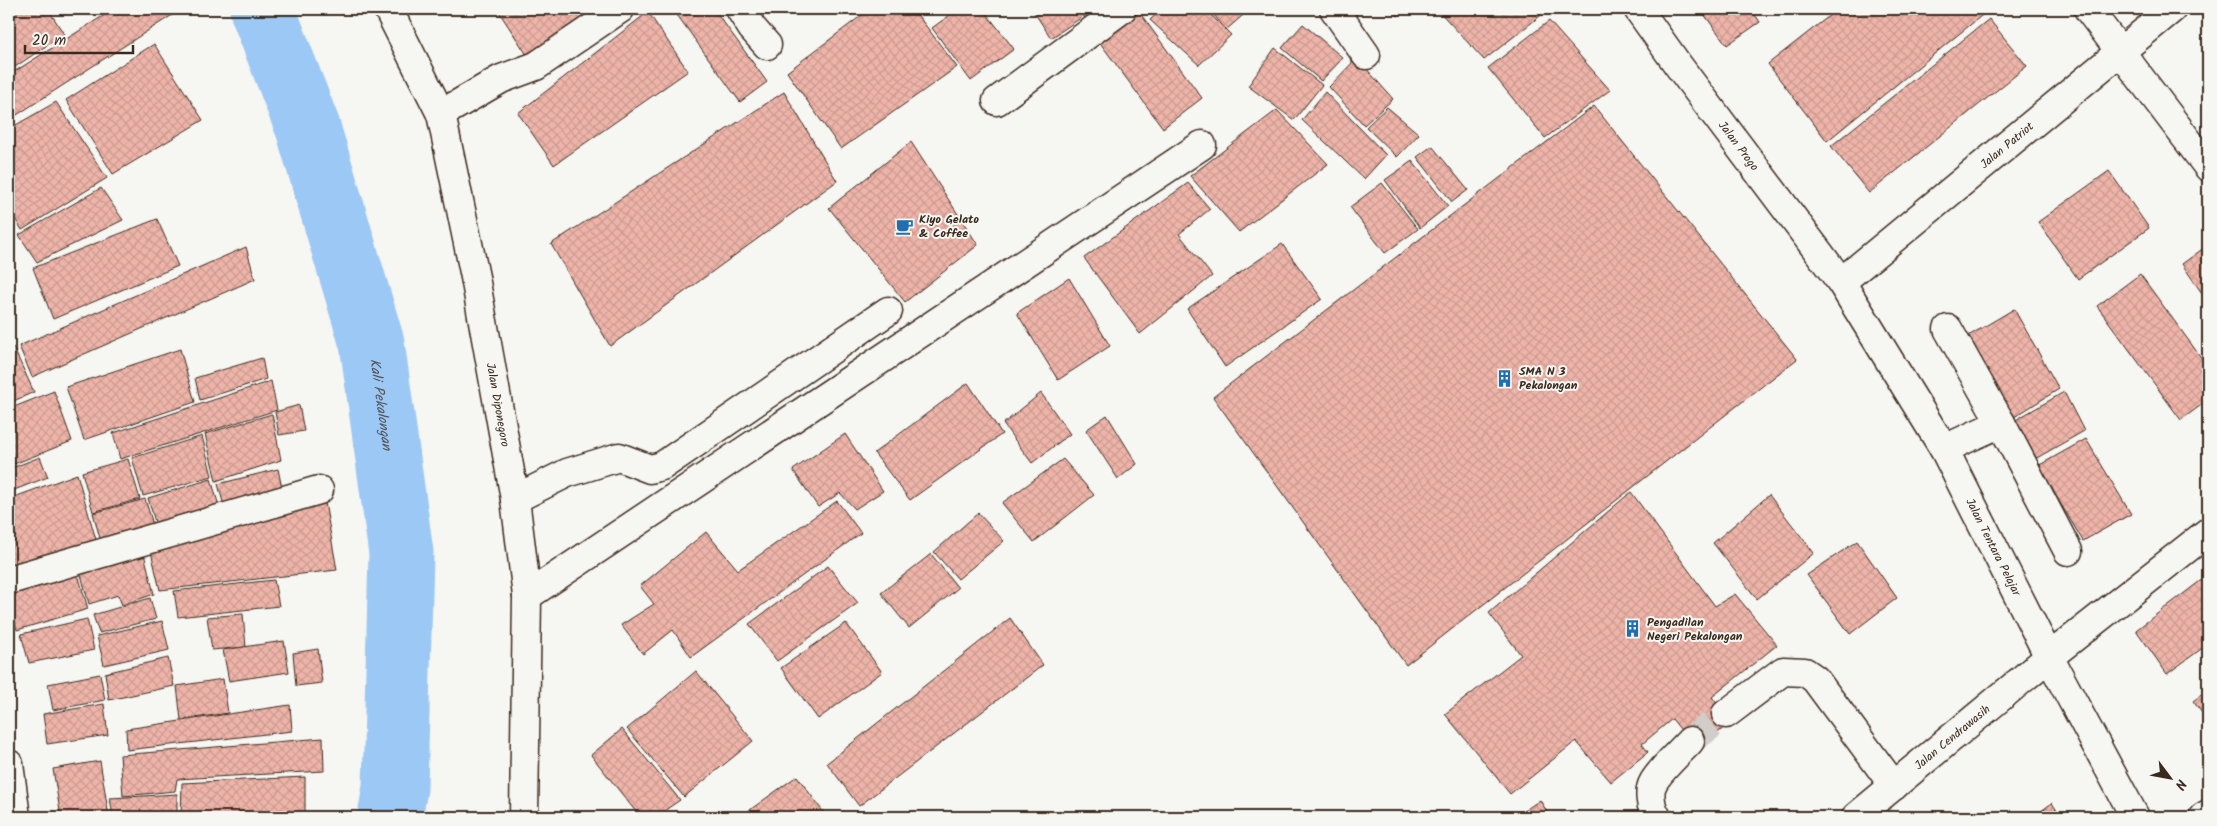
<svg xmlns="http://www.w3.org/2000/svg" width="2217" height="826" viewBox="0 0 2217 826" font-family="Kalam,sans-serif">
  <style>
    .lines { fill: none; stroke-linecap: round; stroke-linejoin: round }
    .river { stroke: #9cc8f6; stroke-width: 65 }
    .building { fill: url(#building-cross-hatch); stroke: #3b2a1e }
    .minor-tunnel { stroke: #d1cdc8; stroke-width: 28; stroke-dasharray: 28 14; stroke-linecap: butt }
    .minor-casing { stroke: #3b2a1e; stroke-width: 31 }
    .major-casing { stroke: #3b2a1e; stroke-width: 31 }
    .minor { stroke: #f6f6f2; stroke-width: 28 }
    .major { stroke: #f6f6f2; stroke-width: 28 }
    .labels { text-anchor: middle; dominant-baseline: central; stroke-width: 4; stroke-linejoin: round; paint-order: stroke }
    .street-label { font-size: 12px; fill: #3b2a1e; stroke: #f6f6f2 }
    .poi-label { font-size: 12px; font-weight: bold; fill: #3b2a1e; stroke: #f6f6f2; text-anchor: start }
    .water-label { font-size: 14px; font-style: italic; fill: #535254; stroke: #f6f6f2 }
  </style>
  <defs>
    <pattern id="building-cross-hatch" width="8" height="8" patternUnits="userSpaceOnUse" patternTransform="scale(1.25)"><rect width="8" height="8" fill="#eeb4a9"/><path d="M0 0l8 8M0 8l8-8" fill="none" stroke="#cd9b91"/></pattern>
  </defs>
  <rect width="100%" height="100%" fill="#f6f6f2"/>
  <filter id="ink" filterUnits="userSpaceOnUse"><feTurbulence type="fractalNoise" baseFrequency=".02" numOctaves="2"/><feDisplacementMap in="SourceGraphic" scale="10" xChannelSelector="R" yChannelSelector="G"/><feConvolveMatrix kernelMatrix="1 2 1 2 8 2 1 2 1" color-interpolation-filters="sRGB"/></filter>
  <g filter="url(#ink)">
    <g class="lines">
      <path class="river" id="s1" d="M262,9L308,128L372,343L401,553L395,788L390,817"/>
    </g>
    <g class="building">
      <path d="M9,9H48L64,34L9,71Z"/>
      <path d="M114,9H175L177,12L9,120V75Z"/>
      <path d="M497,9H608L531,61Z"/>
      <path d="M680,9H714L767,82L740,102L675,12Z"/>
      <path d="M870,9H913L957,67L841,149L787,72Z"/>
      <path d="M958,9H983L1014,49L971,81L932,28Z"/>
      <path d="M1032,9H1076L1082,17L1051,38Z"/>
      <path d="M1079,9H1102L1086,20Z"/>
      <path d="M1137,9L1202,98L1163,128L1095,36Z"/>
      <path d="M1162,9H1205L1231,35L1199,65L1150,20Z"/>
      <path d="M1209,9H1250L1226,30Z"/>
      <path d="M1393,9H1407L1398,16Z"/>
      <path d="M1437,9H1549L1484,60Z"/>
      <path d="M1700,9H1751L1760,22L1727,45Z"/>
      <path d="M1838,9H1984L1986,12L1827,141L1768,64Z"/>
      <path d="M648,12L688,71L554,165L518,113Z"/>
      <path d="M1989,19L2027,66L1869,193L1831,146Z"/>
      <path d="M1549,21L1610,90L1545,138L1488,68Z"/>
      <path d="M1303,24L1343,58L1321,81L1282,48Z"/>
      <path d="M154,44L203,120L113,174L66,100Z"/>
      <path d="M1275,48L1322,85L1294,120L1248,86Z"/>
      <path d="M1357,58L1393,99L1364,125L1329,87Z"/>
      <path d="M784,92L837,181L610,346L551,244Z"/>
      <path d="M1325,92L1386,155L1364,179L1302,120Z"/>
      <path d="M56,102L107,178L22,230L9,209V129Z"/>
      <path d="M1594,106L1797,359L1406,665L1213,397Z"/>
      <path d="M1387,107L1419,134L1397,157L1366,127Z"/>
      <path d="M1277,110L1328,164L1239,232L1190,176Z"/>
      <path d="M911,142L978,245L905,302L829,208Z"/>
      <path d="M1432,146L1468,190L1452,202L1417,157Z"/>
      <path d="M1412,161L1448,206L1420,228L1385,180Z"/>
      <path d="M2109,171L2149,228L2078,279L2038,222Z"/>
      <path d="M1188,183L1210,209L1179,234L1212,276L1140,334L1084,258Z"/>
      <path d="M1382,183L1418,229L1385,253L1350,207Z"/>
      <path d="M101,188L123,220L37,262L19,235Z"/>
      <path d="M157,219L178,266L53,319L33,268Z"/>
      <path d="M1282,244L1322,299L1225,367L1187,309Z"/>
      <path d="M2208,245V302L2182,264Z"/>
      <path d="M246,247L255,279L32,377L19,346Z"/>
      <path d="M2140,274L2208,367V400L2181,420L2097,306Z"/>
      <path d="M1069,278L1110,346L1058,380L1017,313Z"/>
      <path d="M2014,309L2059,389L2011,419L1965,338Z"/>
      <path d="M13,347L34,392L9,403V349Z"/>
      <path d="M180,349L195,402L84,440L66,387Z"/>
      <path d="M262,358L266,379L200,400L195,378Z"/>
      <path d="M271,381L277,410L120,459L113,433Z"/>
      <path d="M968,383L1002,434L910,500L874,453Z"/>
      <path d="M54,391L72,441L9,466V409Z"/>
      <path d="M2064,392L2084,431L2035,459L2014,421Z"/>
      <path d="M1041,393L1070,434L1032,463L1003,424Z"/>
      <path d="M299,405L304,431L279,435L275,412Z"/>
      <path d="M272,414L281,460L216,481L205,434Z"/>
      <path d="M1107,415L1137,464L1118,479L1086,430Z"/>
      <path d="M845,434L883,491L855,509L840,493L818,507L793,470Z"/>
      <path d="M202,436L212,476L143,496L132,458Z"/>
      <path d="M2086,439L2131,514L2083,541L2038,466Z"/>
      <path d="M40,457L48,477L9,492V469Z"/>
      <path d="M128,459L140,499L93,512L82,472Z"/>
      <path d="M1063,459L1094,495L1034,542L1002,503Z"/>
      <path d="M278,469L284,498L226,513L218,484Z"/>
      <path d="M77,474L99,550L9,575V521L13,520L9,509V499Z"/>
      <path d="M211,479L221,513L158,532L148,498Z"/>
      <path d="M1631,492L1715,606L1735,594L1777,645L1712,697L1731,722L1697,750L1672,719L1642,744L1648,752L1611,782L1576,741L1510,794L1445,714L1521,655L1489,613Z"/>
      <path d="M1769,495L1814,553L1757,599L1713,543Z"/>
      <path d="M324,497L337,570L160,590L149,543Z"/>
      <path d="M145,499L156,534L103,549L93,513Z"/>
      <path d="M837,501L861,533L691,657L673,630L643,654L621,625L654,604L640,586L706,532L738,570Z"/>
      <path d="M978,513L1004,541L958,579L934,552Z"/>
      <path d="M1857,541L1897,598L1850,634L1807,575Z"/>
      <path d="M142,546L154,594L122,605L118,595L89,604L78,564Z"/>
      <path d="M931,554L958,588L909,628L881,593Z"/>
      <path d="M75,564L88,609L17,630L9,604V583Z"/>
      <path d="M828,566L858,603L777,661L749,624Z"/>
      <path d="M2208,575V644L2167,674L2136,630Z"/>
      <path d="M274,580L279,606L178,617L174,591Z"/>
      <path d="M150,598L156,619L99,633L93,615Z"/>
      <path d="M243,614L246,647L212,650L207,617Z"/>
      <path d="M1010,618L1043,665L859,806L827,763Z"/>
      <path d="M87,619L94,650L29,663L21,634Z"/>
      <path d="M162,621L169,650L104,665L97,636Z"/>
      <path d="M846,623L882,672L818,719L781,668Z"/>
      <path d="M284,641L289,672L229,681L223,650Z"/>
      <path d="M318,649L322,683L296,686L293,653Z"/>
      <path d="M168,658L174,686L109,700L105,673Z"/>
      <path d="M696,671L753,741L684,797L627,729Z"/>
      <path d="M100,674L105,700L53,710L48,684Z"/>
      <path d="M223,679L228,713L181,720L177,686Z"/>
      <path d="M2208,690V721L2193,701Z"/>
      <path d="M104,704L108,735L47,744L43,714Z"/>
      <path d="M290,705L292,731L127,750L126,729Z"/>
      <path d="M622,729L680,800L655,817H640L591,755Z"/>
      <path d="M323,738L324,771L177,779L175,791L123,796L120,755Z"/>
      <path d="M100,761L109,817H61L53,769Z"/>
      <path d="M797,776L827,817H740Z"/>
      <path d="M305,777V817H181L182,783Z"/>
      <path d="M177,794V817H113L110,798Z"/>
      <path d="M1540,800L1550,817H1515Z"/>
      <path d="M2052,803L2061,817H2033Z"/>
    </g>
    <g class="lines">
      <path class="minor-tunnel" d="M1690,741L1726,714"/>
      <defs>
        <g id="minor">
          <path d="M740,9L752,28L767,45"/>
          <path d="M1334,9L1366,55"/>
          <path id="s2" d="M1638,9L1678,65L1841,282L1944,449L2049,657L2135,817"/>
          <path d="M2088,9L2208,167"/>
          <path d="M997,101L1122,9"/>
          <path d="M441,114L501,79L536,66L620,9"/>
          <path id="s3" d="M1841,282L2172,9"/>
          <path d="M1948,329L2001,423L2068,551"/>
          <path d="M1944,449L2001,423"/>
          <path d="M515,499L567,473L619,457L650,469L662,466L888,311"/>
          <path d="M9,580L319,490"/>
          <path d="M527,596L1202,145"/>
          <path d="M1726,714L1783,671L1805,672L1815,679L1894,786"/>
          <path d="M9,764L16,817"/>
          <path d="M1657,817C1651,809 1648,792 1653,783C1659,771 1680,752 1690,741"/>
          <path id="s4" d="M1856,817L2049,657L2208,532"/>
          <path d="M2203,817L2208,814"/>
        </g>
        <g id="major">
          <path id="s5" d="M388,9L441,114L475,277L515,499L527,596L524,817"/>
        </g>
      </defs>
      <use href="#minor" class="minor-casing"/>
      <use href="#major" class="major-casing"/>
      <use href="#minor" class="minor"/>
      <use href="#major" class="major"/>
    </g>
  </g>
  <defs>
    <symbol id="cafe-bare" viewBox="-9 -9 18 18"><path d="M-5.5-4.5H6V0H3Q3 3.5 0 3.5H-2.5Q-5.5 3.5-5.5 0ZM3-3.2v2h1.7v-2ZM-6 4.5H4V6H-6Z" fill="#1f6fb2" stroke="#f6f6f2" stroke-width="2.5" paint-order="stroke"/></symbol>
    <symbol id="building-bare" viewBox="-9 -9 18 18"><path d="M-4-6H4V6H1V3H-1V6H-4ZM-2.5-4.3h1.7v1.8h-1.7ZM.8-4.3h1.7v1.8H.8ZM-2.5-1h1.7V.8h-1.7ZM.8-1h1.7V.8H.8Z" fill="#1f6fb2" stroke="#f6f6f2" stroke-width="2.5" paint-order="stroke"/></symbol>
  </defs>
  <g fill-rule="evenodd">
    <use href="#cafe-bare" x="892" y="214" width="25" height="25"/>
    <use href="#building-bare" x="1492" y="366" width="25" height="25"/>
    <use href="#building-bare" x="1620" y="616" width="25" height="25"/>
  </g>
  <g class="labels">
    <g class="street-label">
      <text stroke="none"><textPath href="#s3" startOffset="215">Jalan Patriot</textPath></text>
      <text stroke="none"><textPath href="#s2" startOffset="170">Jalan Progo</textPath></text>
      <text stroke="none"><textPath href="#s5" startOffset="414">Jalan Diponegoro</textPath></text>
      <text stroke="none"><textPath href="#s2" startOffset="646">Jalan Tentara Pelajar</textPath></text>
      <text stroke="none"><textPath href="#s4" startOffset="125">Jalan Cendrawasih</textPath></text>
    </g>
    <g class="poi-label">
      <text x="919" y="219">Kiyo Gelato<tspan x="919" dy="14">&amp; Coffee</tspan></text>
      <text x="1519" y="371">SMA N 3<tspan x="1519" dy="14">Pekalongan</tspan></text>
      <text x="1647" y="622">Pengadilan<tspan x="1647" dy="14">Negeri Pekalongan</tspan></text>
    </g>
    <g class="water-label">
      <text stroke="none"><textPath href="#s1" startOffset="414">Kali Pekalongan</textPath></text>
    </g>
  </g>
  <rect width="2217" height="826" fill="none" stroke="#f6f6f2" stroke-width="30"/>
  <rect x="15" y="15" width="2187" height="796" fill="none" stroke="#3b2a1e" stroke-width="2" filter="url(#ink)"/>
  <g transform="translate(2170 778) rotate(122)" stroke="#f6f6f2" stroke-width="4" paint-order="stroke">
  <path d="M0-4L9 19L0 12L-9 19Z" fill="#3b2a1e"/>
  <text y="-8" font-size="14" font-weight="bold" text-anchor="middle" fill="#3b2a1e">N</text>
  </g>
  <path d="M25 45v8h108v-8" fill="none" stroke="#3b2a1e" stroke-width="2.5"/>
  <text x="32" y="45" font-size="15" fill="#3b2a1e" stroke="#f6f6f2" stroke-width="4" paint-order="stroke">20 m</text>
</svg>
